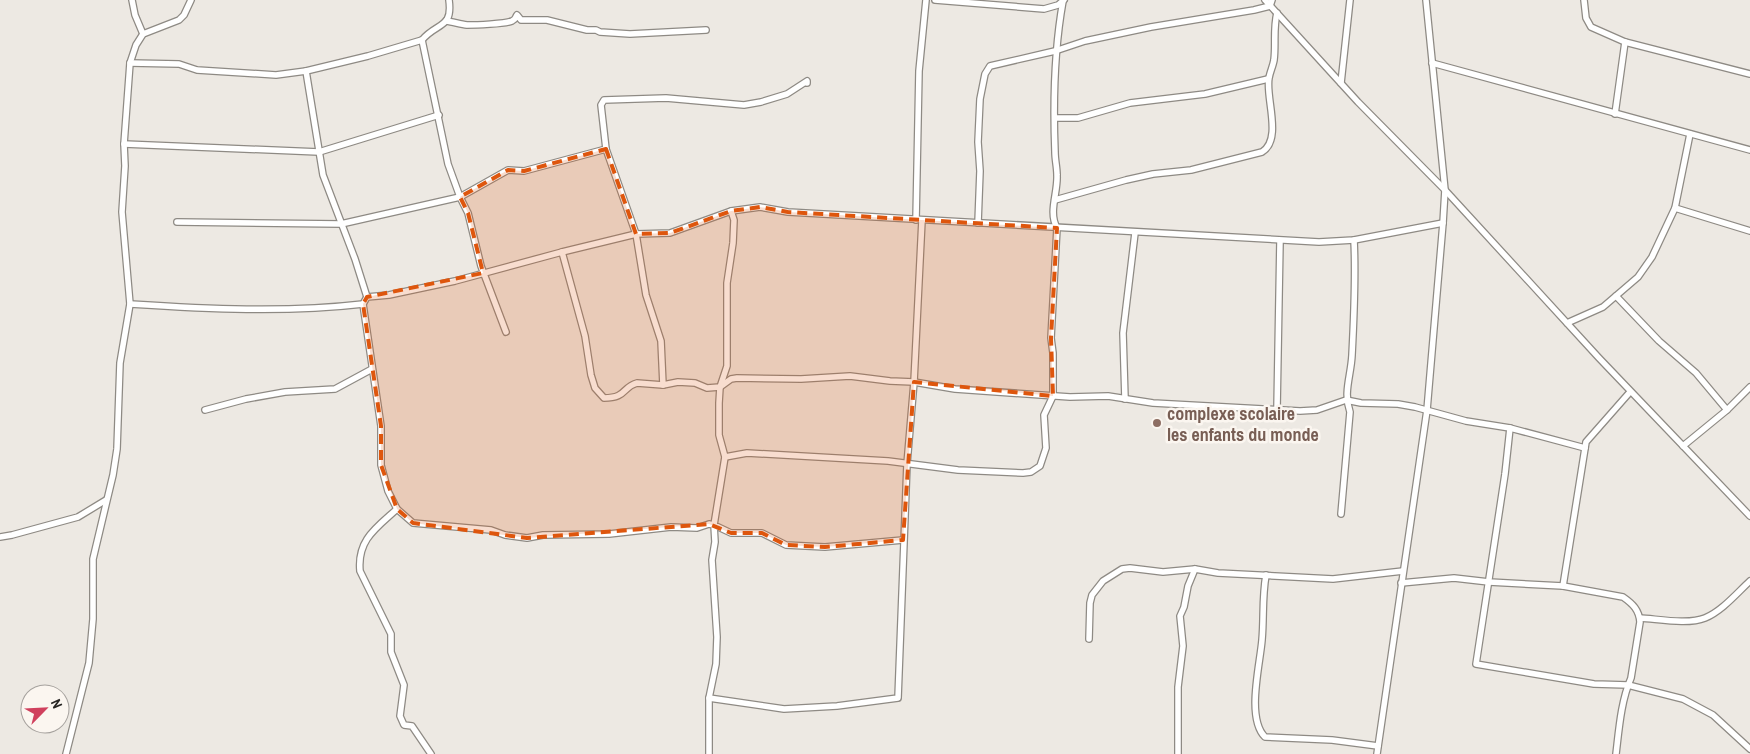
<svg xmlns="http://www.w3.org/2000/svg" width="1750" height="754" viewBox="0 0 1750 754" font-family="'Archivo Narrow',sans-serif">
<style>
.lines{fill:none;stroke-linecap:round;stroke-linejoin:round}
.street-casing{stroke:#8e8a84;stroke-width:8}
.street{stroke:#fff;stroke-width:5.5}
.marked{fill:#de560d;fill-opacity:0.2;stroke:#de560d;stroke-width:4;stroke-dasharray:10 6;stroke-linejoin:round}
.education-dot{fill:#8d6e63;stroke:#fbf6f0;stroke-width:2}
.labels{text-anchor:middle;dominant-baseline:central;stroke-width:5;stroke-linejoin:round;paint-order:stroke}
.education-label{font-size:18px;font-weight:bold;fill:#785e54;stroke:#fbf6f0;text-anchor:start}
</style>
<rect width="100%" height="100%" fill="#ede9e3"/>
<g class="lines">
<defs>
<g id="street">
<path d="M132,0L135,15L143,34"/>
<path d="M935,0L1044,9L1058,5L1064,0"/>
<path d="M1265,0L1358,102L1445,190L1599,358L1750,516"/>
<path d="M1584,0L1586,18L1591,27L1625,42L1750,74"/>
<path d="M446,21C453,22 460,24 467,25C475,25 505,24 512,21C516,19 515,18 517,15L521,20H547L587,30H596L600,32L630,34L706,30"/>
<path d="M422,40L448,164L460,197L508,170L524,171L606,149"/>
<path d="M130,63L179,64L197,70L276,75L306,71"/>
<path d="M1432,63L1750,150"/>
<path d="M1341,83L1350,0"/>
<path d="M1615,114L1625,42"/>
<path d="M1055,118H1078L1130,103L1205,94L1268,79"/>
<path d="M124,144L319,152L439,115"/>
<path d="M1055,200L1126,180L1153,174L1191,170L1262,152C1283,139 1265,97 1269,78C1270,72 1273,66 1274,60C1276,44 1273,29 1277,13"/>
<path d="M1675,208L1750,231"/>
<path d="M731,211L734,220L733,243L727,283V366L720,387L719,403V435L725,457L714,525L731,533H762L786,545L825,547L903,540"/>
<path d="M916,220L919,71L926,0"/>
<path d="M177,222L341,224L460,197L468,213L481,266L506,332"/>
<path d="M978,223L980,171L978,142L980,99L985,74L990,66L1055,51L1085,41L1151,27L1254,10L1270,6L1272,0"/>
<path d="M562,252L585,336L591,375L595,388L604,398C627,398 622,387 637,383L663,385L678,382L695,383L707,388L720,387L731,379L737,378L801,379L850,376L890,381L914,382L955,389L1070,397L1108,396L1153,403L1300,411L1317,410L1346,400L1361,403L1398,404L1415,407L1466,421L1510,428L1585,448"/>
<path d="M1616,296L1659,341L1696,373L1727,410"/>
<path d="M367,297L355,259L323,175L306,71L368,56L422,40C437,22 453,29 449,0"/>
<path d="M130,304C207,309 286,313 363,304L367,297L389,295L455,281L562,252L636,234L670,233L731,211L760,207L788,212L1319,242L1354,240L1443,223"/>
<path d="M363,304L381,426V465L388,491L397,509L413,523L491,530L505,535L527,538L543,535L609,534L671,527L697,528L709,524L714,525L715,542L712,560L717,637L716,664L709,698V754"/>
<path d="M1567,323L1603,307L1638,277L1652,257L1675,208L1690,134"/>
<path d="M663,385L661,341L646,295L636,234L606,149L601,105L604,100L666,98L744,105L761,102L787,94L807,81V83"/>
<path d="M1125,399L1123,333L1135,233"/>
<path d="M1277,409L1280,241"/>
<path d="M205,410L246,399L285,392L335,389L372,369"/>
<path d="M1510,428L1505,474L1476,664L1594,684L1628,685L1683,699L1713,715L1750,749"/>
<path d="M1683,446L1727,410L1750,387"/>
<path d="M725,457L747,453L888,461L958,470L1023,473L1031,472L1040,466L1046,448L1044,415L1053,396V353L1051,338L1057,228C1048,212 1058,193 1057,175C1057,167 1055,160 1055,152C1053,102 1054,51 1063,1"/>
<path d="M397,509C376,528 357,540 360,571L391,634V652L404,685L400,716L404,725L412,726L431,754"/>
<path d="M1341,514L1350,412C1343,392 1351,376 1352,355C1354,317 1356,278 1354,240"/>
<path d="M0,537L12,535L78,517L106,500"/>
<path d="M1266,575C1262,597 1264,618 1262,640C1260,665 1246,718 1265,737L1332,740L1378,746"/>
<path d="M1401,583L1454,578L1489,582L1563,586L1623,597C1633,604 1639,610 1640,622L1631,678C1621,701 1619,729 1616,754"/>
<path d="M1563,586L1586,442L1630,392"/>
<path d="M1640,618C1658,619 1688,625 1705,618C1722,611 1737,593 1750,581"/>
<path d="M1089,639L1090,603L1092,595L1103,581L1122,569L1130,568L1163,572L1195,569L1218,573L1333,579L1403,571"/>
<path d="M709,698L784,709L837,706L898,698L907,464L914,382L922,220"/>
<path d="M66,754L89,663L93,619V559L113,475L117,449L120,363L130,304L122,212L125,166L124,144L130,63L136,45L143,34L179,20L184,15L191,0"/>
<path d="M1178,754V687L1183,646L1180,616L1184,607L1188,586L1195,569"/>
<path d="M1377,754L1427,410L1443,223L1445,190L1426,0"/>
</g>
</defs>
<use href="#street" class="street-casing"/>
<use href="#street" class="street"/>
</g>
<path class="marked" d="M606,149L636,234L670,233L731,211L760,207L788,212L1057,228L1051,338L1053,396L914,382L903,540L825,547L786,545L762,533H731L709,524L527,538L413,523L397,509L381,465V426L363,304L367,297L483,273L468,213L460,197L508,170L524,171Z"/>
<circle class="education-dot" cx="1157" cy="423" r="5"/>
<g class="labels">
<g class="education-label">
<text x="1167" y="413">complexe scolaire<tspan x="1167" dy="21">les enfants du monde</tspan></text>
</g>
</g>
<g transform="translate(45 709) rotate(66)"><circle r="24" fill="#fbf6f0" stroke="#a6a29e"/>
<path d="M0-4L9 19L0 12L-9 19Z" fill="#d0405d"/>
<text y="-8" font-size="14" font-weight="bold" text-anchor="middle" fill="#262422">N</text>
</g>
</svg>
